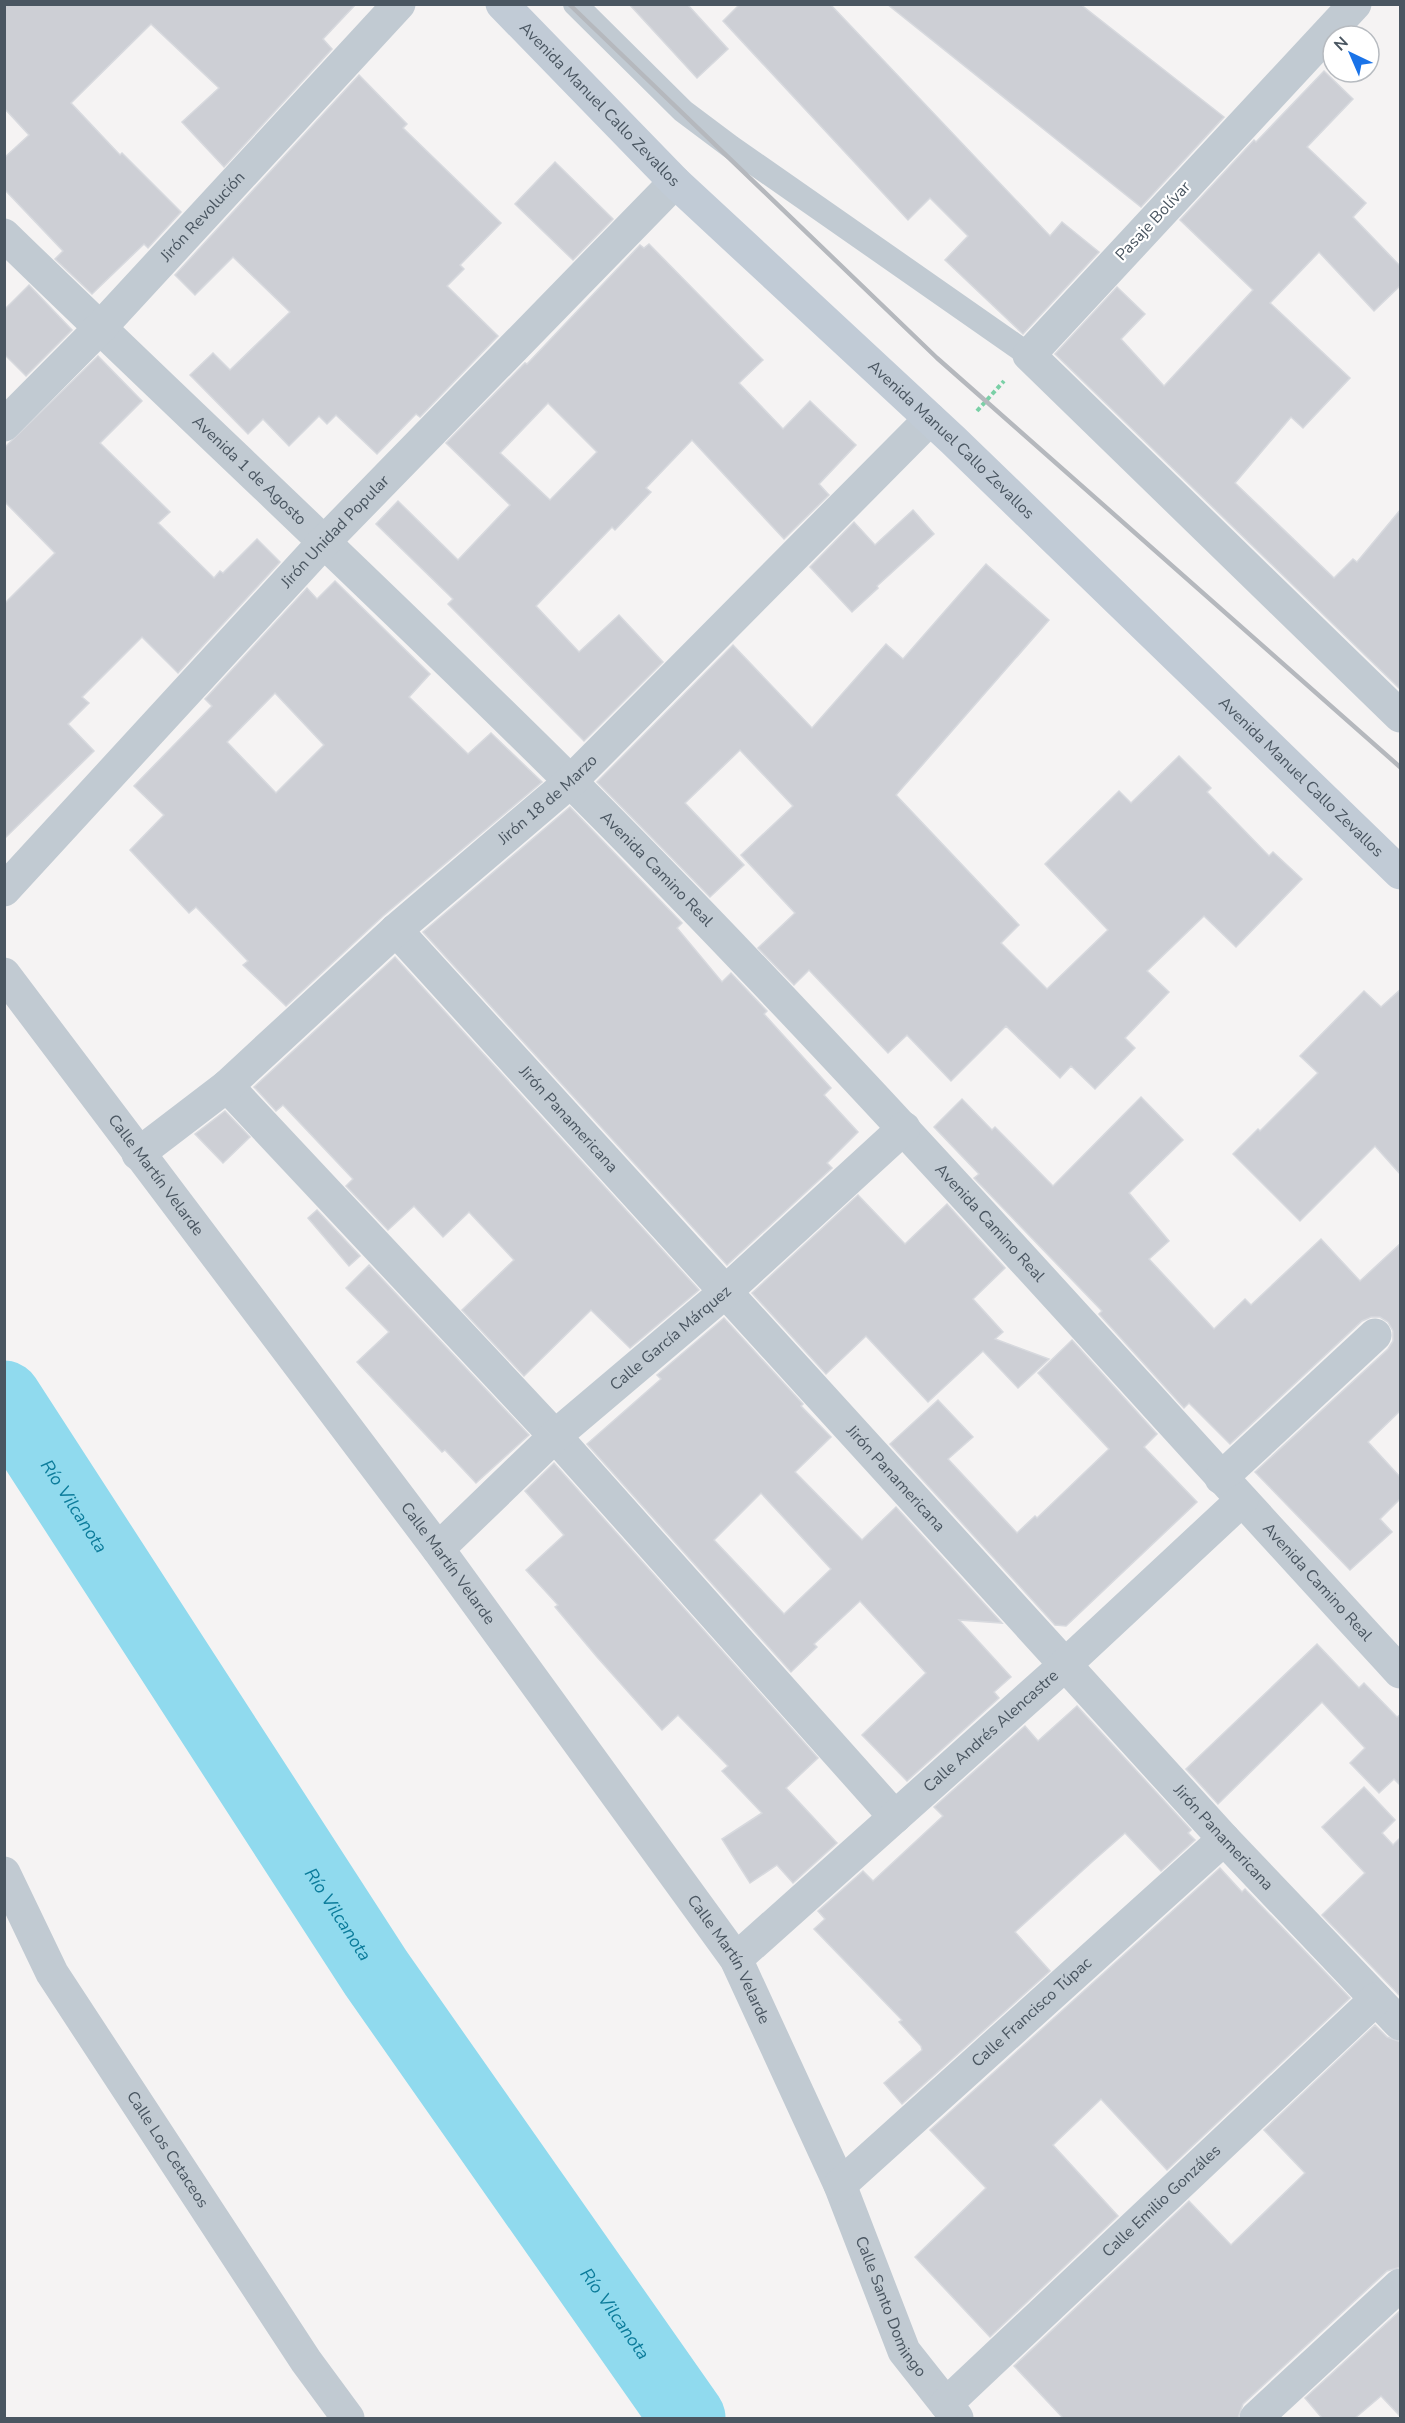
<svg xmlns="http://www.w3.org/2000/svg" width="1405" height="2423" viewBox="0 0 1405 2423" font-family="'Nunito Sans',sans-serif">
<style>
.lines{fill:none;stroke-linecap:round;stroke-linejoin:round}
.river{stroke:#90daee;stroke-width:75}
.building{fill:#cdcfd5;stroke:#d7d9de;stroke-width:1.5;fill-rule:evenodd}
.path{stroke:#7ad0a6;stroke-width:4;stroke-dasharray:4.5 3;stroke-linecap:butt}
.lane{stroke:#c1cad2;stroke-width:24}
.street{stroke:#c1cad2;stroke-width:33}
.secondary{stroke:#c1cbd6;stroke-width:33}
.rail{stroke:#b5b8bd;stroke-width:4.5}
.labels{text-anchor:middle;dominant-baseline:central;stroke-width:4.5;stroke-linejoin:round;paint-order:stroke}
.street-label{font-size:16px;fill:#4a5661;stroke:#fff}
.water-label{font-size:18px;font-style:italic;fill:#0c7c9b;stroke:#fff}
</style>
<rect width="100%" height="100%" fill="#f5f3f3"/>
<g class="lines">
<path class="river" id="s1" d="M4,1398L376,1973L688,2418"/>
</g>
<g class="building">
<path d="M4,4H356L323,39L332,49L224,167L182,122L219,88L151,24L71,103L120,155L122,153L181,212L148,248L144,244L92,294L55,259L63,251L4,189V158L29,135L4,108Z"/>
<path d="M629,4H687L728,49L697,78Z"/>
<path d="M740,4H830L1050,236L1062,222L1099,252L1023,334L945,260L968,236L930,198L908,220L723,21Z"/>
<path d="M887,4H1080L1224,117L1141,207Z"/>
<path d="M1324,71L1353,99L1307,147L1366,203L1353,217L1401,267V285L1374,311L1319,252L1270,303L1350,378L1303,428L1291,417L1235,483L1334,578L1353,559L1357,562L1401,509V690L1055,354L1117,287L1145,314L1121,339L1164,386L1253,290L1180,220L1254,140L1256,142Z"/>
<path d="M359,75L407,124L403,128L501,223L460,265L464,269L447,286L498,336L420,417L416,414L377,454L336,415L327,424L319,416L289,446L263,419L248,434L190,375L213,353L230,370L290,312L233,257L195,295L175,275Z"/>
<path d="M555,162L613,219L573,260L515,204Z"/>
<path d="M649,244L763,360L739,383L783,429L810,401L856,445L819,484L829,495L784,539L692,440L646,488L651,492L615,530L612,527L536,606L579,652L619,615L663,662L584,741L448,604L453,599L376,524L398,501L458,560L510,505L446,443L525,363L527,364L640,245L644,248ZM548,403L597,452L550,500L500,453Z"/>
<path d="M29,285L72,330L26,376L4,354V310Z"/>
<path d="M98,356L142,401L100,443L170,512L158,523L214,578L220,571L223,573L257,539L280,562L178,673L142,637L82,697L89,703L68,724L94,751L4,839V604L55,553L4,501V448Z"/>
<path d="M913,510L934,534L877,586L878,588L852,612L810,567L854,522L875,545Z"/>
<path d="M986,564L1049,620L896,795L1019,925L1001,943L1047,989L1108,930L1045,864L1119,791L1131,803L1179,756L1211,788L1207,792L1269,856L1273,852L1302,879L1236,947L1204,916L1147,971L1169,992L1125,1038L1135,1048L1095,1089L1071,1066L1060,1078L1006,1026L951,1081L907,1035L888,1053L809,970L794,985L758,948L795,913L741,855L793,806L740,750L685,803L744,865L710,897L597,782L733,645L812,728L886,644L903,659Z"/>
<path d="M335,581L430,674L409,697L468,754L491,733L542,782L383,916L286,1006L243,965L248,961L196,907L189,913L130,850L164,815L134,786L212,706L205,699L307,588L317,599ZM275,693L324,745L276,793L227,742Z"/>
<path d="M570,807L682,923L677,928L722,982L731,973L767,1011L764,1014L831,1088L824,1095L858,1132L827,1163L832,1168L727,1265L423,932Z"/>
<path d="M395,957L699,1290L630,1348L591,1310L524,1376L462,1310L514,1260L469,1212L443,1237L414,1206L388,1230L346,1186L353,1179L283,1105L276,1111L254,1087Z"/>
<path d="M1401,989V1175L1375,1146L1300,1221L1233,1154L1258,1129L1260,1131L1318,1073L1300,1056L1364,991L1381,1007Z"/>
<path d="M1141,1097L1183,1140L1129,1193L1169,1241L1149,1259L1214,1329L1245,1299L1251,1305L1321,1239L1360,1281L1401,1243V1410L1368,1442L1401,1478V1498L1380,1519L1392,1532L1350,1570L1255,1472L1388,1349L1393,1341V1331L1388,1322L1380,1317H1371L1362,1321L1230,1444L1189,1403L1184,1408L1099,1314L1102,1311L974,1178L979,1174L934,1127L962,1099L992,1130L995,1127L1053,1186Z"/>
<path d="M225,1111L250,1137L223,1163L195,1134Z"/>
<path d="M858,1195L905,1244L947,1204L1005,1268L973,1299L1003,1332L995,1339L1049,1359L1018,1388L983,1351L928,1402L866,1336L826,1374L752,1293Z"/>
<path d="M317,1210L360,1256L349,1266L308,1218Z"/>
<path d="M369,1265L529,1435L476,1483L445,1450L442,1452L357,1362L389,1332L346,1288Z"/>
<path d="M724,1318L803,1404L801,1406L831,1437L795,1472L862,1540L896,1507L1002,1623L959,1620L1011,1677L994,1692L999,1698L907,1781L862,1735L926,1673L860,1601L814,1644L817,1647L791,1672L587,1444L661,1379L657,1375ZM761,1493L831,1569L784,1614L714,1540Z"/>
<path d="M1072,1340L1157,1434L1144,1447L1197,1502L1066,1626L1055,1625L890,1444L938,1400L973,1437L948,1459L1017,1533L1035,1516L1037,1518L1109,1449L1038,1373Z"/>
<path d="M554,1463L818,1758L786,1788L837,1843L793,1883L777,1865L750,1883L722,1839L762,1813L722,1771L728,1766L678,1715L662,1730L597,1657L555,1607L558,1605L526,1570L564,1535L525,1491Z"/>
<path d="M1317,1644L1359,1688L1364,1683L1397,1717L1401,1714V1786L1394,1779L1379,1793L1350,1763L1365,1748L1322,1702L1218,1804L1186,1769Z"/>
<path d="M1077,1706L1191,1830L1188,1833L1195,1840L1161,1871L1125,1833L1092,1862L1015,1932L1050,1971L902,2104L884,2083L922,2050L921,2046L899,2022L902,2020L814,1929L825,1919L818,1911L863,1871L873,1881L943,1816L934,1807L1025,1726L1038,1741Z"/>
<path d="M1364,1787L1395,1820L1382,1833L1393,1845L1401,1837V1997L1322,1915L1365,1873L1322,1827Z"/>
<path d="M1220,1868L1242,1892L1245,1889L1350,1998L1167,2170L1101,2099L1053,2145L1118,2216L990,2337L915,2257L986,2188L930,2130Z"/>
<path d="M1375,2025L1387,2037L1401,2042V2267L1387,2271L1243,2404L1238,2418H1063L1014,2366L1189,2201L1231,2245L1305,2173L1264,2130Z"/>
<path d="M1401,2310V2417L1381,2396L1355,2418H1322L1305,2398Z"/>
</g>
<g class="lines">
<path class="path" d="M977,411L1004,381"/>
<path class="lane" d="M575,4L683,111L731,147L1029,355"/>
<g class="street">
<path d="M1355,4L1029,355L1400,716"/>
<path id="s2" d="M4,235C192,418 384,596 570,781C857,1068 1125,1374 1400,1672"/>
<path id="s3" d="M4,425L100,328L399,4"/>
<path id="s4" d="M4,890L323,543L675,182"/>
<path id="s5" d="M396,930L1224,1839L1400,2024"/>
<path id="s6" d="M4,974L438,1549L736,1959L840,2185L904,2351L957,2418"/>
<path d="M227,1086L555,1436L895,1817"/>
<path id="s7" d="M138,1154L227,1086L396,930L570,782L930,419"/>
<path d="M1221,1478L1375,1335"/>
<path id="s8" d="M438,1549L555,1436L724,1293L904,1128"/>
<path id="s9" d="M4,1873L52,1973L306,2361L348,2418"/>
<path id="s10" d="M736,1959L1066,1664L1242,1500"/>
<path id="s11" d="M840,2185L1224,1839"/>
<path id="s12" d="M946,2404L1376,1999"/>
<path d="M1256,2418L1400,2285"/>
</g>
<path class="secondary" id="s13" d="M502,4L675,182L953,440L1400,873"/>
<path class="rail" d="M569,4L937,358L1400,767"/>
</g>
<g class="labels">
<g class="street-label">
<text stroke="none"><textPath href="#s13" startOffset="140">Avenida Manuel Callo Zevallos</textPath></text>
<text stroke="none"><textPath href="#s3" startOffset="288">Jirón Revolución</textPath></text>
<text transform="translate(1153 221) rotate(-47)">Pasaje Bolívar</text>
<text stroke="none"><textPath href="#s13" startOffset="626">Avenida Manuel Callo Zevallos</textPath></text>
<text stroke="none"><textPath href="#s2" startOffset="340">Avenida 1 de Agosto</textPath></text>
<text stroke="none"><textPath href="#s4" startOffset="488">Jirón Unidad Popular</textPath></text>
<text stroke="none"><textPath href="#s13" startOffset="1112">Avenida Manuel Callo Zevallos</textPath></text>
<text stroke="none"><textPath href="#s7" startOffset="542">Jirón 18 de Marzo</textPath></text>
<text stroke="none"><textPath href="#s2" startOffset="910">Avenida Camino Real</textPath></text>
<text stroke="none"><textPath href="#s5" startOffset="256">Jirón Panamericana</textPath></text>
<text stroke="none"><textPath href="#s6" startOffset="252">Calle Martín Velarde</textPath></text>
<text stroke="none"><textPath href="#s2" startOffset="1396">Avenida Camino Real</textPath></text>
<text stroke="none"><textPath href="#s8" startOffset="314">Calle García Márquez</textPath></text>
<text stroke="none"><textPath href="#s5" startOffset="742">Jirón Panamericana</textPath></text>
<text stroke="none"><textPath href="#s6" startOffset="738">Calle Martín Velarde</textPath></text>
<text stroke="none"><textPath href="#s2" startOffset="1882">Avenida Camino Real</textPath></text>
<text stroke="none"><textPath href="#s10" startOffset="342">Calle Andrés Alencastre</textPath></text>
<text stroke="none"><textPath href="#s5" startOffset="1228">Jirón Panamericana</textPath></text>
<text stroke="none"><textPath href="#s6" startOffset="1224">Calle Martín Velarde</textPath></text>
<text stroke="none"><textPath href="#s11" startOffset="258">Calle Francisco Túpac</textPath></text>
<text stroke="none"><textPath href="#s9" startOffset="322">Calle Los Cetaceos</textPath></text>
<text stroke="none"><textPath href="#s12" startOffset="296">Calle Emilio Gonzáles</textPath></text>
<text stroke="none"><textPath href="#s6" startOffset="1608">Calle Santo Domingo</textPath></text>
</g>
<g class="water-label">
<text stroke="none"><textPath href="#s1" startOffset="129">Río Vilcanota</textPath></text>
<text stroke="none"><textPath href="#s1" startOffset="615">Río Vilcanota</textPath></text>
<text stroke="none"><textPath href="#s1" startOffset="1101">Río Vilcanota</textPath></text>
</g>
</g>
<rect width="1405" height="2423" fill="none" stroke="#4a5661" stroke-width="12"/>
<g transform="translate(1351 54) rotate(316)"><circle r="28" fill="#ffffff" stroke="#b7bbc0" stroke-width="1.5"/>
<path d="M0-4.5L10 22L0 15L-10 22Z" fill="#1a73e8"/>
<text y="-9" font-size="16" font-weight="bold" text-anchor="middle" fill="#4a5661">N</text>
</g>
</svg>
